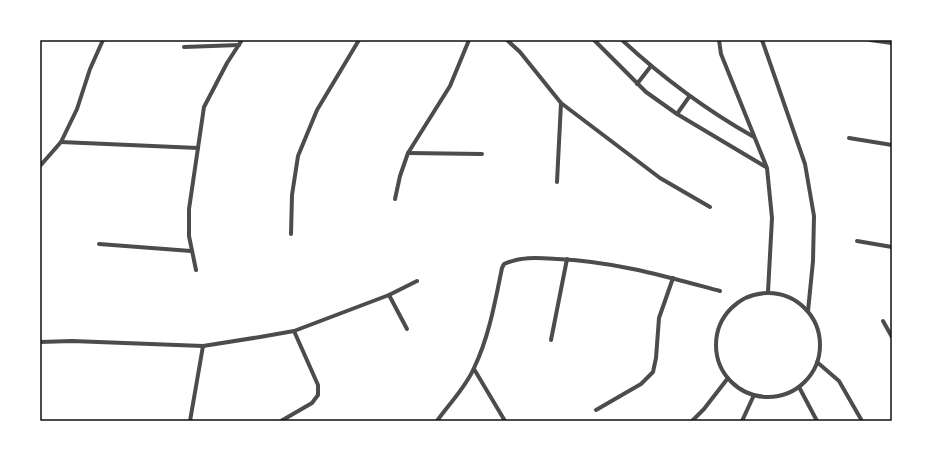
<svg xmlns="http://www.w3.org/2000/svg" width="932" height="461" viewBox="0 0 932 461" font-family="'Libre Baskerville',serif">
<style>
.lines{fill:none;stroke-linecap:round;stroke-linejoin:round}
.minor{stroke:#4c4c4c;stroke-width:4}
.neatline{fill:none;stroke:#111;stroke-width:1.5}
</style>
<rect width="100%" height="100%" fill="#fff"/>
<g class="lines">
<g class="minor">
<path d="M507,40L520,52L561,103L660,178L710,207"/>
<path d="M594,40L646,92L677,114L766,167"/>
<path d="M622,40C663,78 706,110 754,137"/>
<path d="M719,40L721,54L767,168L772,218L768,292"/>
<path d="M762,40L805,164L814,216L813,261L808,311"/>
<path d="M870,40L892,43"/>
<path d="M184,47L239,45"/>
<path d="M637,84L651,66"/>
<path d="M677,114L689,97"/>
<path d="M849,138L892,145"/>
<path d="M61,142L198,148"/>
<path d="M408,153L482,154"/>
<path d="M40,166L61,142L77,109L90,69L103,40"/>
<path d="M557,182L561,103"/>
<path d="M395,199L400,176L408,153L450,86L469,40"/>
<path d="M291,234L292,195L298,156L317,110L359,40"/>
<path d="M857,241L892,247"/>
<path d="M99,244L191,251"/>
<path d="M196,270L189,236V209L204,107L227,63L242,40"/>
<circle cx="768" cy="345" r="52"/>
<path d="M389,295L407,329"/>
<path d="M883,321L892,337"/>
<path d="M551,340L567,259"/>
<path d="M40,342L72,341L203,346L260,337L294,331L389,295L417,281"/>
<path d="M817,362L839,381L862,421"/>
<path d="M474,369L505,421"/>
<path d="M799,387L817,421"/>
<path d="M596,410L641,384L653,372L656,358L659,318L673,278"/>
<path d="M190,421L203,346"/>
<path d="M281,421L312,403L318,395V385L294,331"/>
<path d="M437,421C449,404 466,387 474,368C489,337 495,302 502,268L504,264C521,256 540,258 558,259C617,262 664,276 720,291"/>
<path d="M692,421L704,409L728,378"/>
<path d="M742,421L754,395"/>
</g>
</g>
<rect width="932" height="461" fill="none" stroke="#ffffff" stroke-width="82"/>
<rect x="41" y="41" width="850" height="379" class="neatline"/>
</svg>
